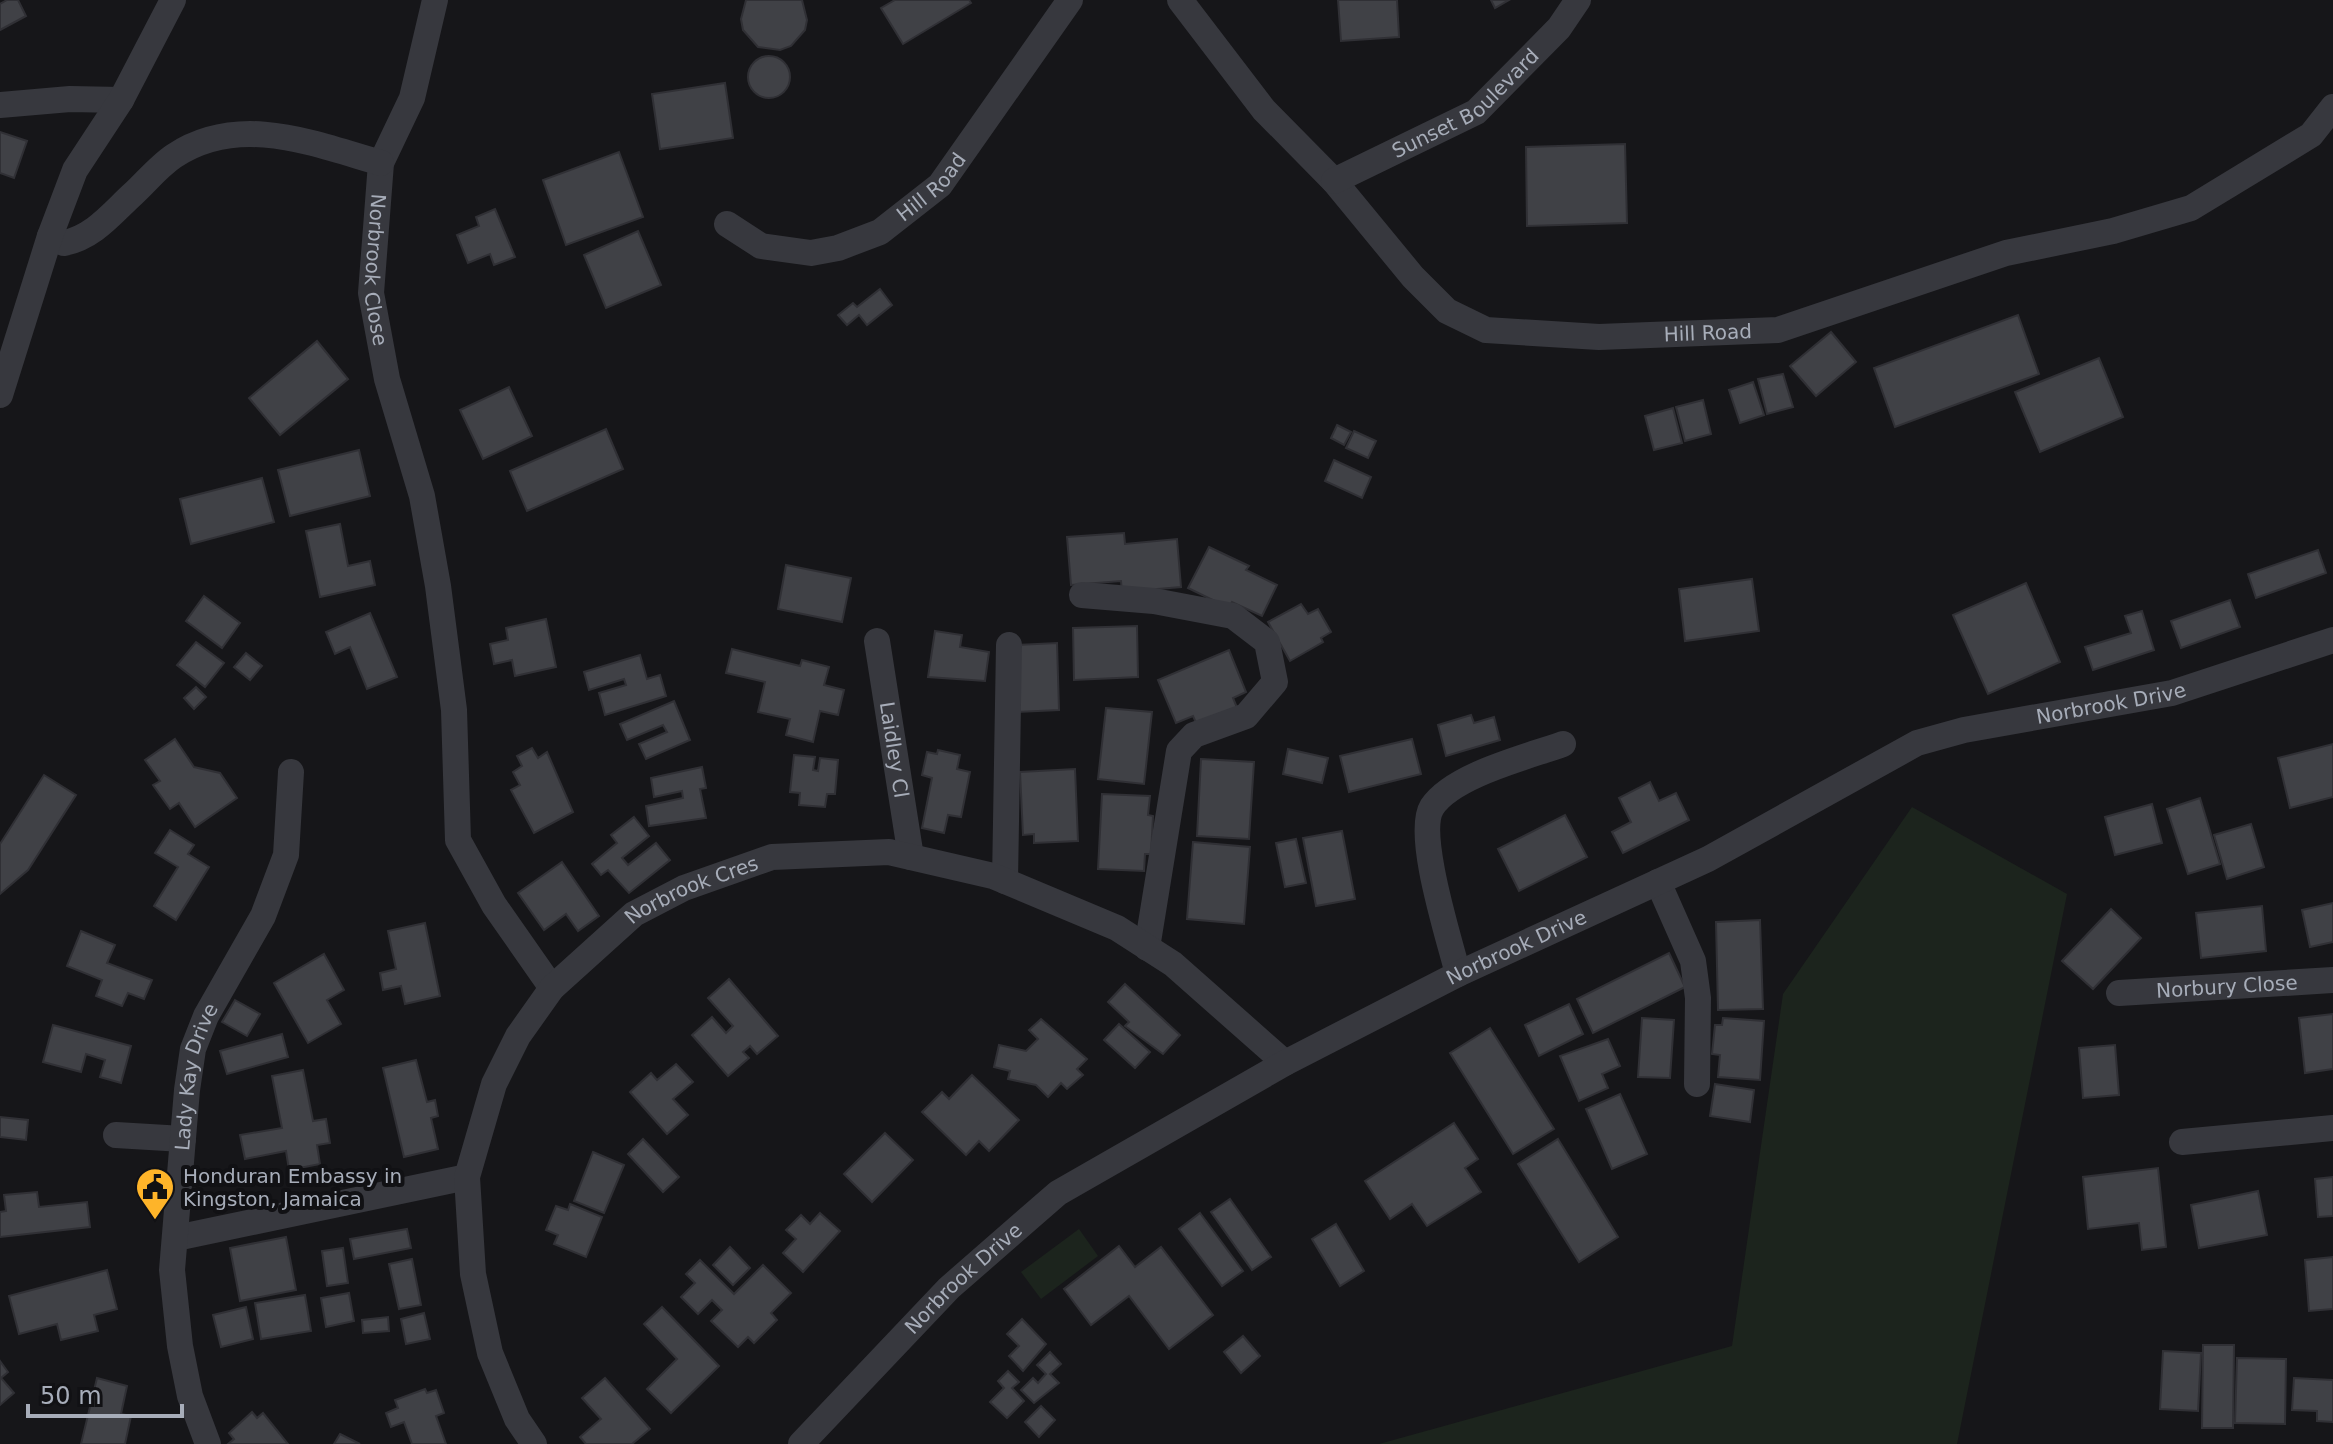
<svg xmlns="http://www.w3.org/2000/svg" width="2333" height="1444" viewBox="0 0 2333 1444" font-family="'DejaVu Sans',sans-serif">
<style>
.green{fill:#1c241d}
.building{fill:#404146;stroke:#303035;stroke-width:2}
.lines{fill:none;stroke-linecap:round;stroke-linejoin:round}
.minor{stroke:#37383e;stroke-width:26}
.labels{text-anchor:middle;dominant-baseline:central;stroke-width:8;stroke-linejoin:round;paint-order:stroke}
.street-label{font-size:20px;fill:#a7adb9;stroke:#111114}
.poi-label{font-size:20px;fill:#a7adb9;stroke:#111114;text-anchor:start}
</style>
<rect width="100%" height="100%" fill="#161619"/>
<g class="green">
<path d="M1912,807L2067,894L1957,1444H1379L1732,1346L1783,994Z"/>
<path d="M1079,1229L1098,1256L1041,1299L1021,1272Z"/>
</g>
<g class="building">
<path d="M7,0H18L26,16L0,30V4Z"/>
<path d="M746,0H802L807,20L805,30L791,46L780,50L758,47L743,30L741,19Z"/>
<path d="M895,0H969L971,3L903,44L881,8Z"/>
<path d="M1338,0H1397L1399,37L1341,41Z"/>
<path d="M1491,0H1509L1495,8Z"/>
<circle cx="769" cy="77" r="21"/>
<path d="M725,83L733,138L660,149L652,94Z"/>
<path d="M0,132L27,141L14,178L0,173Z"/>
<path d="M1625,144L1627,223L1527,226L1526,147Z"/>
<path d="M619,152L643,217L566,245L543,180Z"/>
<path d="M495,209L515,257L494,265L490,254L468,263L457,235L479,226L476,217Z"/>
<path d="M638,231L661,285L606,308L584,255Z"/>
<path d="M880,289L892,305L867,325L859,315L847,325L838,315L853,303L857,307Z"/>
<path d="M2018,315L2039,374L1895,427L1874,368Z"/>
<path d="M1831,332L1856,362L1816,396L1790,366Z"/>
<path d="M317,341L348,379L280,435L249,398Z"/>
<path d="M2099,358L2123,417L2040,452L2015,392Z"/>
<path d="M1783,374L1793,407L1767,414L1758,379Z"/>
<path d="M1753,382L1764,415L1740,423L1729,390Z"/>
<path d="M509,387L532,436L483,459L460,410Z"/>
<path d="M1703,400L1711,434L1685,441L1676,407Z"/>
<path d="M1673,408L1682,443L1654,450L1645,416Z"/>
<path d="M1337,425L1351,432L1344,445L1331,438Z"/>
<path d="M606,429L623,469L527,511L510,471Z"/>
<path d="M1354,431L1376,441L1368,458L1346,448Z"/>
<path d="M359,450L370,496L290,516L278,470Z"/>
<path d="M1334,460L1371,477L1362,498L1325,481Z"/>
<path d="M262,478L274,522L191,544L180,499Z"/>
<path d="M340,524L348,566L370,561L375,585L320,597L306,531Z"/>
<path d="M1124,533L1125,544L1177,539L1181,587L1122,592L1121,581L1071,585L1067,537Z"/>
<path d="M1209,547L1249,566L1246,570L1277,585L1262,616L1232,602L1229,608L1188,588Z"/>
<path d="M2318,550L2326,573L2256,598L2248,574Z"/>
<path d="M786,565L851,578L842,622L778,609Z"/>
<path d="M1752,579L1759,631L1685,641L1679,589Z"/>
<path d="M2026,583L2060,662L1988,694L1953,615Z"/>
<path d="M204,596L240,623L222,648L186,621Z"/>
<path d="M2230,600L2240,627L2181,648L2171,621Z"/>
<path d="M1301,604L1308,614L1318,609L1331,632L1321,638L1323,642L1290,661L1268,622Z"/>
<path d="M2142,611L2154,650L2093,670L2085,647L2131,633L2125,616Z"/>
<path d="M370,613L397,677L367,689L350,647L335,654L326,632Z"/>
<path d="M546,619L556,667L515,676L512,660L494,664L490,644L508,640L506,628Z"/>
<path d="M1137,626L1138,677L1074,680L1073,628Z"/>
<path d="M935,631L962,635L960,647L989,652L985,681L928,677Z"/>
<path d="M196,642L224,663L205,687L177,665Z"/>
<path d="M1057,643L1059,710L1017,712L1016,645Z"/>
<path d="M732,649L800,666L802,660L829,667L824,685L844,690L838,715L820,711L813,742L786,735L790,719L758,712L765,682L726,673Z"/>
<path d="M1229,650L1246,692L1233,698L1238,710L1198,727L1193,716L1176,723L1158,680Z"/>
<path d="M246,653L262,666L250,680L234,667Z"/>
<path d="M640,655L647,679L660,675L666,696L605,715L599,693L626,685L624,679L589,690L584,672Z"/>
<path d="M196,687L206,697L194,709L184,698Z"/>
<path d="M674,701L690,740L646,759L639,744L667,732L663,725L627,740L620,724Z"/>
<path d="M1106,708L1152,712L1144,784L1098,779Z"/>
<path d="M1471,715L1474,723L1494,717L1500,740L1446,756L1438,725Z"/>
<path d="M175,739L194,767L220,773L237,798L195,827L179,803L170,809L153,785L160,781L145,760Z"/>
<path d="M1412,739L1421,774L1349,792L1340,756Z"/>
<path d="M2333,744V797L2290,808L2278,758Z"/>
<path d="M532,748L538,758L547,752L573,812L534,833L511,790L520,785L513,772L522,766L517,756Z"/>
<path d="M1288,749L1328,758L1322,783L1283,774Z"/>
<path d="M938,750L960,755L957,769L970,772L961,817L948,815L944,833L922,828L932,778L922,775L927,752L937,754Z"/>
<path d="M794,755L815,757L813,770L818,771L820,758L838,760L835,794H827L825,807L799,805L800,793L790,792Z"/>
<path d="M1201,759L1254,762L1249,839L1197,836Z"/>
<path d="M702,767L706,788L700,789L706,818L649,826L646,806L683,798L682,791L654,797L651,778Z"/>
<path d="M1075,769L1078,841L1034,843V834L1023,835L1020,772Z"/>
<path d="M44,775L76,795L28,870L0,894V844Z"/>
<path d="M1650,782L1659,801L1676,793L1689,820L1623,853L1612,832L1631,822L1619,798Z"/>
<path d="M1102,794L1150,796L1148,815L1153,816L1151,854H1145L1144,871L1098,869Z"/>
<path d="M2200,798L2220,864L2188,874L2167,809Z"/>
<path d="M2152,804L2162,843L2115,855L2105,817Z"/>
<path d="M1565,815L1587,857L1519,891L1498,849Z"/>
<path d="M634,817L649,836L622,858L628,865L656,843L670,860L629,893L608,870L601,875L592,864L617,843L611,835Z"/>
<path d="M2251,824L2264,867L2227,879L2214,835Z"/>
<path d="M170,830L194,845L188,854L209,867L176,920L154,906L178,867L155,853Z"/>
<path d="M1342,831L1355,899L1316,906L1303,838Z"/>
<path d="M1296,839L1306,883L1285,887L1276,843Z"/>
<path d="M1193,842L1250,847L1244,924L1187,919Z"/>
<path d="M562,862L599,916L578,931L566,914L544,930L518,893Z"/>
<path d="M2333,903V942L2310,947L2302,910Z"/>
<path d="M2262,906L2266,951L2201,958L2196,913Z"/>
<path d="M2111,909L2141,938L2093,989L2062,961Z"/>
<path d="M1760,920L1763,1009L1718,1010L1716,922Z"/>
<path d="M425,923L440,996L405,1004L401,986L383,990L380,973L396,969L388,931Z"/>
<path d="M81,931L115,945L107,963L152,980L144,999L128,993L122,1006L96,996L102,980L67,966Z"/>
<path d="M1669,953L1685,987L1593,1033L1577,999Z"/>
<path d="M324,954L344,990L327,1000L341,1024L308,1043L274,983Z"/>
<path d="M729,979L778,1036L757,1054L750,1046L743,1052L749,1058L728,1076L692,1035L712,1017L726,1033L733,1026L708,998Z"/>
<path d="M1125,984L1180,1035L1163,1054L1125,1026L1129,1022L1108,1002Z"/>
<path d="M235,1000L260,1014L247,1036L222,1022Z"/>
<path d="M1569,1004L1583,1034L1539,1056L1525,1025Z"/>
<path d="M2333,1014V1069L2305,1073L2299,1018Z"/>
<path d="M1642,1018L1674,1020L1670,1078L1638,1077Z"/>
<path d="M1723,1018L1764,1021L1760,1080L1718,1077L1720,1055L1712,1054L1715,1025H1722Z"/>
<path d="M1041,1019L1087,1059L1077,1069L1083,1075L1067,1089L1061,1083L1048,1097L1036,1085L1008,1079L1010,1071L994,1067L999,1045L1026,1051L1038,1039L1029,1030Z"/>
<path d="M1119,1024L1150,1052L1135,1068L1104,1040Z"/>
<path d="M53,1025L131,1046L121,1083L100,1077L105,1060L86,1054L81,1072L43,1062Z"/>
<path d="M1490,1028L1554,1129L1513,1154L1450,1053Z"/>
<path d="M282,1034L288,1057L227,1074L220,1051Z"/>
<path d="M1608,1039L1620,1066L1602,1074L1608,1088L1579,1101L1560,1056Z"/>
<path d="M2115,1045L2119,1095L2083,1098L2079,1048Z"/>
<path d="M416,1060L427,1102L435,1100L438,1116L431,1118L438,1149L404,1157L383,1068Z"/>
<path d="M676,1064L693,1082L673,1099L688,1115L667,1134L630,1092L651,1073L657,1080Z"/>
<path d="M303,1070L313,1121L326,1119L330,1143L317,1145L320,1164L289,1170L286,1151L245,1159L240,1135L282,1128L272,1076Z"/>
<path d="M972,1075L1019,1120L989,1151L979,1141L966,1155L922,1112L942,1092L949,1099Z"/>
<path d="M1715,1084L1754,1090L1750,1122L1710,1116Z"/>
<path d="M1620,1094L1647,1154L1612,1169L1586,1109Z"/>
<path d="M0,1117L28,1120L26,1140L0,1137Z"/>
<path d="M1454,1123L1478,1159L1465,1168L1481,1192L1427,1226L1412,1204L1390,1219L1365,1181Z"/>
<path d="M885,1133L913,1160L872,1202L844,1174Z"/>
<path d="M643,1139L679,1177L663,1192L628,1154Z"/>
<path d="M1558,1139L1618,1237L1579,1262L1518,1164Z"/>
<path d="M593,1152L624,1165L604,1213L574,1201Z"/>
<path d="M2158,1168L2166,1247L2142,1250L2139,1223L2088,1229L2083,1177Z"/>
<path d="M2333,1177V1216L2318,1217L2315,1179Z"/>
<path d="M2258,1191L2267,1235L2199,1248L2191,1205Z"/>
<path d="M37,1192L39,1207L87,1202L90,1227L0,1237V1212L6,1211L4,1195Z"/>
<path d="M1230,1199L1271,1257L1252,1270L1211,1212Z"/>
<path d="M570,1204L602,1217L586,1257L554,1244L558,1235L546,1230L556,1206L568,1210Z"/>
<path d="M820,1213L840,1231L803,1272L783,1253L796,1239L786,1230L801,1215L810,1224Z"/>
<path d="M1200,1213L1243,1271L1222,1286L1179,1229Z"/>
<path d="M1336,1224L1364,1271L1340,1286L1312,1239Z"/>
<path d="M407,1229L411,1248L354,1259L350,1239Z"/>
<path d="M286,1237L296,1290L240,1301L230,1248Z"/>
<path d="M1119,1246L1135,1267L1161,1247L1213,1315L1169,1349L1129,1296L1091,1325L1064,1289Z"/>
<path d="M730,1247L750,1268L733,1285L713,1265Z"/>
<path d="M343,1248L348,1283L327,1286L322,1251Z"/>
<path d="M2333,1257V1309L2309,1311L2305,1260Z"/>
<path d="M412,1259L421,1305L399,1309L389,1264Z"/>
<path d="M700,1260L734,1294L763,1265L791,1293L771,1313L777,1320L754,1343L748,1337L738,1347L711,1321L722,1310L712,1300L698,1314L681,1297L695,1283L686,1274Z"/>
<path d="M107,1270L117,1309L94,1315L98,1331L61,1340L57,1324L19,1334L9,1296Z"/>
<path d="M349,1293L354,1321L326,1327L321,1298Z"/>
<path d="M305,1295L311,1331L261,1339L255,1303Z"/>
<path d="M246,1307L253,1339L221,1347L213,1315Z"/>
<path d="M662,1307L719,1366L671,1413L647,1389L677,1359L644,1324Z"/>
<path d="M424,1313L430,1339L406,1344L401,1319Z"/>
<path d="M388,1317L389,1331L363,1333L362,1320Z"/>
<path d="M1022,1319L1046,1344L1023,1371L1009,1356L1019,1346L1007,1334Z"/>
<path d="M1243,1336L1260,1356L1241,1373L1224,1352Z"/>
<path d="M2203,1345H2234L2233,1428H2202Z"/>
<path d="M2163,1351L2201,1353L2198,1411L2160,1409Z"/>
<path d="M1050,1352L1061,1364L1050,1374L1059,1383L1034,1403L1021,1390L1033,1378L1038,1383L1046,1374L1037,1365Z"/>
<path d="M2237,1358L2286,1359L2285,1424L2235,1423Z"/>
<path d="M0,1361L8,1372L1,1378L14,1393L0,1405Z"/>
<path d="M1008,1371L1019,1382L1012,1388L1024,1401L1007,1418L990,1402L1004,1388L998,1381Z"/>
<path d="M97,1378L127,1386L121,1414L131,1416L125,1444H81Z"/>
<path d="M605,1378L650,1429L632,1444H586L580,1437L601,1419L582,1398Z"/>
<path d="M2294,1378L2333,1380V1422L2317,1421V1411L2292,1410Z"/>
<path d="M425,1389L427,1393L436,1390L444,1413L436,1416L446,1444H412L404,1422L391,1427L386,1413L398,1408L395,1400Z"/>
<path d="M1041,1406L1055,1420L1039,1437L1025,1422Z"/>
<path d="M252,1412L257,1418L263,1413L288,1444H228L234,1439L229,1433Z"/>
<path d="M340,1434L360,1444H334Z"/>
</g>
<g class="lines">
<g class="minor">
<path id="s1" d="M435,0L412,98L381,163L371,293L387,379L422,496L438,586L454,710L458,840L494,905L552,988"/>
<path id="s2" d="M1180,0L1264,110L1334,181L1413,277L1447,311L1486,330L1599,337L1778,330L2006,253L2113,231L2191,208L2311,135L2333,107"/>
<path d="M0,105L70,99L121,100"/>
<path id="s3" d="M1334,181L1476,112L1559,28L1578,0"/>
<path id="s4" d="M727,224L761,246L811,253L838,248L880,232L940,185L1070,0"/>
<path d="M50,236L64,243C94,237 112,213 133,194C146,182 159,166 174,156C239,113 312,143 381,163"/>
<path d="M0,395L50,236L75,170L121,100L173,0"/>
<path d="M1082,595L1154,601L1233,616L1267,642L1275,682L1246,716L1194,735L1179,751L1147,948"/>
<path id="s5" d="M877,641L911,857"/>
<path d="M1005,881L1009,645"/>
<path d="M1658,882L1693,961L1698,998L1697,1084"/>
<path d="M1458,974C1450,941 1415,834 1432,807C1453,775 1527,757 1563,744"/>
<path id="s6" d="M2119,993L2333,980"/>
<path d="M116,1135L183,1139"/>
<path d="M2182,1142L2333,1128"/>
<path d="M176,1238L467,1177"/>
<path id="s7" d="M208,1444L190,1396L180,1346L172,1270L187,1090L193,1049L206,1016L263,916L286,855L291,772"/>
<path id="s8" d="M534,1444L517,1419L490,1353L473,1274L467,1177L494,1084L518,1036L552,988L634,914L684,888L772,857L889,852L993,876L1117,928L1173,964L1285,1063"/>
<path id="s9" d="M801,1444L949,1288L1058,1193L1285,1063L1458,974L1708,859L1917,743L1964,730L2172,693L2333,640"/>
</g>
</g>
<defs>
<symbol id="civic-pin" viewBox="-11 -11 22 30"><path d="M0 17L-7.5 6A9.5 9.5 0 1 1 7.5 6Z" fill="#feb429" stroke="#111114"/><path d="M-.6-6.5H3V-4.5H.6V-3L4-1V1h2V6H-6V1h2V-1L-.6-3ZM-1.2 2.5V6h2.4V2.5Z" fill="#111"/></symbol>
</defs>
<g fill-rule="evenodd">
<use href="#civic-pin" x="133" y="1165" width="44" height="60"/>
</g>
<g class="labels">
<g class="street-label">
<text stroke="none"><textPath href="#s3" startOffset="154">Sunset Boulevard</textPath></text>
<text stroke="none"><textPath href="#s4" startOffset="232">Hill Road</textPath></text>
<text stroke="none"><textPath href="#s1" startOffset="280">Norbrook Close</textPath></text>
<text stroke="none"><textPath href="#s2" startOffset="676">Hill Road</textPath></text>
<text stroke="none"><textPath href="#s9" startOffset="1528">Norbrook Drive</textPath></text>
<text stroke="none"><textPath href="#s5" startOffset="110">Laidley Cl</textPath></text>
<text stroke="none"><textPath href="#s8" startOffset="662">Norbrook Cres</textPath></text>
<text stroke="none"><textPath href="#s9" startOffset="880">Norbrook Drive</textPath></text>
<text stroke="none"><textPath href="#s6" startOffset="108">Norbury Close</textPath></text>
<text stroke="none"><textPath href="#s7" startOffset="374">Lady Kay Drive</textPath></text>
<text stroke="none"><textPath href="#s9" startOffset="232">Norbrook Drive</textPath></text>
</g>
<g class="poi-label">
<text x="183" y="1176">Honduran Embassy in<tspan x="183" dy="23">Kingston, Jamaica</tspan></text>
</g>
</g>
<path d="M28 1404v12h154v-12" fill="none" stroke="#a7adb9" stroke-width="4"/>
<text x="40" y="1404" font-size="24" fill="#a7adb9" stroke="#111114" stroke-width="6" paint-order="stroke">50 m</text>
</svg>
